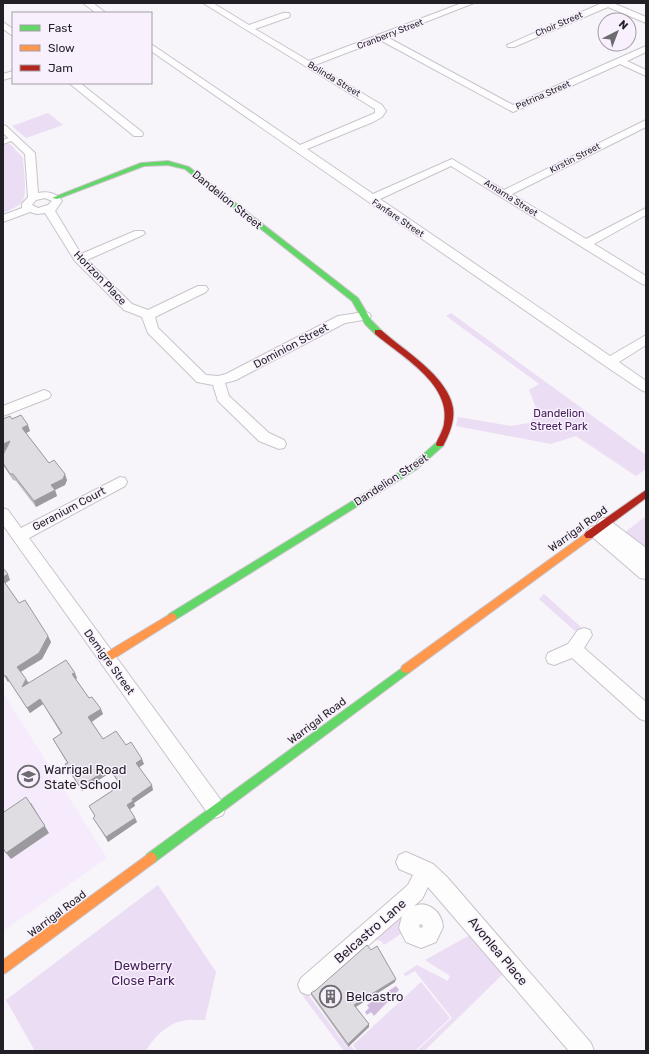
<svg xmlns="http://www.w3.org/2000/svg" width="649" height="1054" viewBox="0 0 649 1054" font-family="Rubik,sans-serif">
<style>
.built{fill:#f5ebfd}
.green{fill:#ebddf4}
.water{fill:#d0bbdf}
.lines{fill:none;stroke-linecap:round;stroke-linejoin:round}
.lane-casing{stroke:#c8c4ca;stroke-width:2}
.street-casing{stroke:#c8c4ca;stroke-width:2}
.fast-casing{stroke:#c8c4ca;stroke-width:2}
.slow-casing{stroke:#c8c4ca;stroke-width:2}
.jam-casing{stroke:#c8c4ca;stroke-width:2}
.lane{fill:#fefdfe;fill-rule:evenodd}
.street{fill:#fefdfe;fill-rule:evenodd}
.fast{fill:#63d668;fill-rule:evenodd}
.slow{fill:#ff974d;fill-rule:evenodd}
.jam{fill:#b3261e;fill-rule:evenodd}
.wall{fill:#c0bdc2}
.shaded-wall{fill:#9c9a9e}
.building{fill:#dfdce2;stroke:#9c9a9e}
.labels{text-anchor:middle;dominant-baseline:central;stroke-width:3;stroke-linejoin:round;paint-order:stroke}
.far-street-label{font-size:9px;fill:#231f26;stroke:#f8f1fd}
.street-label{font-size:11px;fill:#231f26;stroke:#f8f1fd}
.park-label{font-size:11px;fill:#46205b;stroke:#f8f1fd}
.near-poi-label{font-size:13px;fill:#231f26;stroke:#f8f1fd;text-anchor:start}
.near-street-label{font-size:13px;fill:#231f26;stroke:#f8f1fd}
.near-park-label{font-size:13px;fill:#46205b;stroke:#f8f1fd}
</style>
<rect width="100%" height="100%" fill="#f7f4fa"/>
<path class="built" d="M3,693L107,858L3,931Z"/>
<g class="green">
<path d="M48,113L63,125L26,138L12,126Z"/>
<path d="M3,142L10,144L23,158C23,168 28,194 22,202C18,207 9,210 3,213Z"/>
<path d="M451,313L646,455V469L636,476L576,436L551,444L456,426L458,417L511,426L529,423L538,413L529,390L539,384L446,316Z"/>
<path d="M646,516V551L624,533Z"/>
<path d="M544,594L582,628L576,632L539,599Z"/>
<path d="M158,885L216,972L205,1020C198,1020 189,1019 182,1021C167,1024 153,1038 146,1051H35L6,1000Z"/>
<path d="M410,902L408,929L384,945L381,941L376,940L367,945Z"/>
<path d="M470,935L503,974L424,1051H417L452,1018L415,971L406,976L403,974L417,965L448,981L450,976L425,960Z"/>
<path d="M421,982L450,1018L415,1051H357L353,1045Z"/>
<path d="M304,989L347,1047L350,1045L355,1051H344L300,992Z"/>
</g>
<path class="water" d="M396,986L399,990L374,1016L371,1012L367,1015L365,1012L369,1008L367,1005Z"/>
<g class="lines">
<defs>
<path id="lane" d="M15,136L18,138L17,139L3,144V140Z"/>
<g id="street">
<path d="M83,3H93L106,13H96Z"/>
<path d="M203,3H213L249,25L283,13H289L290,15L289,17L255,29L309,61L462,3H474L387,37L513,105L646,46V52L627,61L646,70V76L620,64L513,112L380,40L315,65L382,105L386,111L382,117L373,122L307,149L373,194L452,159L504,190L646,120V127L512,194L586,239L646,208V215L594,244L646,276V285L642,284L451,166L380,199L610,356L646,335V345L619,362L646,381V392L641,390L604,365L151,51V44L300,145L375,113V109Z"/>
<path d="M602,3H613L646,17V23L608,7L514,47H508L507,45Z"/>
<path d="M3,22L13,29V36L3,29Z"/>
<path d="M13,71V77L3,80V74Z"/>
<path d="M69,83H80L142,132L143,134L142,136H134Z"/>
<path d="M3,125L6,126L35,153L38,193C47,191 57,193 62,201L55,211L81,254L135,231H143L145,233L143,235L87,260L132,304L148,310L198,286H206L208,289L206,292L155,317L158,328L206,375L218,376L226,374L338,316L365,312L369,313L371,316L369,319L345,323L236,380L225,383L229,396L269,433L284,440L286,444L284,448L279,449L259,441L218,401L213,385L197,382L148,333L142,317L124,310L75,261L45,213L37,214L30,212L3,222V215L22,208V204L28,197L25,154L3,133ZM45,198L52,201L48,205L38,208L32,205L36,200Z"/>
<path d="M44,390L49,392L51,395L49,398L3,416V406Z"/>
<path d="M120,477L125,478L127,482L125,486L29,538L223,803L225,809L223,815L216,818L209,815L3,525V508L8,510L21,528Z"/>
<path d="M604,518L609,520L646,548V563H644L646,564V579L640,578L590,535L587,531L590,527L598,526L597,524L599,520Z"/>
<path d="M584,628L590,630L592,635L584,648L646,702V721L640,719L572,658L554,665L548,663L546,658L548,653L568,644L578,630Z"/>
<path d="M406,852L433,864L447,877L591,1043L594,1051H569L428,887L422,899L414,906C428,900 442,912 443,927L436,942L421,948L406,942L399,928L402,916L315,992L308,995L301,992L298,985L301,978L408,885L413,875L399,869L396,862L399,855ZM422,924L423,927L420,928L419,925Z"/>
</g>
<g id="fast">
<path d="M168,161L189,167L358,298L371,320L381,330V334H375L365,324L352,301L185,169L168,165L144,166L57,199L52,198L141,163Z"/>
<path d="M440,441L444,444L443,446L417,469L175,620L172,621L169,620L167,617L169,614L411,465L437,442Z"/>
<path d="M406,665L410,666L411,669L410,672L155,862L151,864L147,862L145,858L147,854Z"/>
</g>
<g id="slow">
<path d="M589,531L592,532L594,535L592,538L410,672L406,673L402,672L401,669L402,666Z"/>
<path d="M172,613L175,614L177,617L175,620L110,661L106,662L102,661L101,658L102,655Z"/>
<path d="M151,852L155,854L157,858L155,862L7,972L3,974V960Z"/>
</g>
<g id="jam">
<path d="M375,330H381C403,350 448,376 453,408C455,421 449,435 443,446H437L436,444C438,438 443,431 444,424C452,384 401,356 375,334Z"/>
<path d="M646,490V498L592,538H586L584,535L586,532Z"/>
</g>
</defs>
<use href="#lane" class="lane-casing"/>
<use href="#street" class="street-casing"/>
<use href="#fast" class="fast-casing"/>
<use href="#slow" class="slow-casing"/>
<use href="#jam" class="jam-casing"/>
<use href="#lane" class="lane"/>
<use href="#street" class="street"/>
<use href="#fast" class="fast"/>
<use href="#slow" class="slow"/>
<use href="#jam" class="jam"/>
</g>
<g class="wall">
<path d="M3,419L30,431L26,433L49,463L67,480L65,485L55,490L57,496L36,507L16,481L13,480L3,465V455L6,450L3,451Z"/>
<path d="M3,568L10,580L5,583L19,603L48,636L51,642L42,659L21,672L29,683L77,678L76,679L89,698L103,714L92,722L103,739L126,745L144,764L139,767L153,790L134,803L135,806L129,809L135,818L137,822L108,842L96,822L93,818L95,816L89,806L120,785L111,772L82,791L68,769L65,764L67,763L53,739L61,734L43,704L30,713L9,681L8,682L3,674Z"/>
<path d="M395,982L356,1007L369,1024V1027L348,1047L311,995V993Z"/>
</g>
<g class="shaded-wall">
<path d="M28,425L30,431L24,434L22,428Z"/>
<path d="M10,441L13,447L3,451V444Z"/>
<path d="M65,474L67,480L65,485L55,490L57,496L36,507L34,501L51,485Z"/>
<path d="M8,574L10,580L4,584L3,581V577Z"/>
<path d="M48,636L51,642L42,659L20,672L17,667Z"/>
<path d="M75,673L77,678L75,680L72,674Z"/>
<path d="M5,676H6L9,681L8,682Z"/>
<path d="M26,679L29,684L22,687Z"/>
<path d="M40,699L43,704L30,713L27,708Z"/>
<path d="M101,709L103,714L91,722L88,717Z"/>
<path d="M142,759L144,764L138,768L136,763Z"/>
<path d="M109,768L111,772L82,791L80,787Z"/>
<path d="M152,785L153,790L134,803L135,806L129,810L127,805L132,799Z"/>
<path d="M31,803L49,833L11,859L6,853Z"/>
<path d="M135,818L137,822L108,842L106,837Z"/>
<path d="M396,979L395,982L354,1008V1005Z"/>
<path d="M369,1024V1027L348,1047V1044Z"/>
</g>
<g class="building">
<path d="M21,415L28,425L22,428L49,463L54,460L65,474L63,479L51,485L55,490L34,501L13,474H10L3,463V455L10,441L3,444V419L10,416L12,419Z"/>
<path d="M3,568L8,574L3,577Z"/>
<path d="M3,580L19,603L25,600L48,636L39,653L17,667L26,679L22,687L66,660L75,673L72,674L89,698L92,697L101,709L88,717L103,739L116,731L126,745L131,742L142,759L136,763L152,785L132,799L133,801L127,805L135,818L106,837L93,818L95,816L89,806L121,785L109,768L80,787L65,764L68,763L53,739L62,733L40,699L27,708L6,676H5L3,674Z"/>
<path d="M26,797L45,826L6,853L3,848V810L4,812Z"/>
<path d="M367,945L371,950L377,946L396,979L354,1005L369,1024L348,1044L311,993L316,990Z"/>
</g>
<defs>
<symbol id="school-ring" viewBox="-11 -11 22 22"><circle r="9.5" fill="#f8f1fd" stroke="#6d6a70" stroke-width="1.5"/><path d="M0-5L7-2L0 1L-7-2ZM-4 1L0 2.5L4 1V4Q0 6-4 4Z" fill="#6d6a70"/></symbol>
<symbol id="building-ring" viewBox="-11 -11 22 22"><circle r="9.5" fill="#f8f1fd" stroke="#6d6a70" stroke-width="1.5"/><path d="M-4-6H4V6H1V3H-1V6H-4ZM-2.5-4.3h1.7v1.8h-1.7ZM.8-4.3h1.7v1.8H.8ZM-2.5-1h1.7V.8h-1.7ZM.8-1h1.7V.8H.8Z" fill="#6d6a70"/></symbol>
</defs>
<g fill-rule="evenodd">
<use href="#school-ring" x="16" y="764" width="25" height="25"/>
<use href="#building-ring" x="318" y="984" width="25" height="25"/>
</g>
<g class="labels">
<g class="far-street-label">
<text transform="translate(559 24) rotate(-23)">Choir Street</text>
<text transform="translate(390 34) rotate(-21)">Cranberry Street</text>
<text transform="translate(334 79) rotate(31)">Bolinda Street</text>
<text transform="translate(543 95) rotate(-24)">Petrina Street</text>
<text transform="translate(575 158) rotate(-27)">Kirstin Street</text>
<text transform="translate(511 198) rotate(32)">Amarna Street</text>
<text transform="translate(398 218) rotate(34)">Fanfare Street</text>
</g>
<g class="street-label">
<text transform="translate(227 200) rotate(39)">Dandelion Street</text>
<text transform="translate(100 278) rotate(46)">Horizon Place</text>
<text transform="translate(291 346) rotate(-28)">Dominion Street</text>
<text transform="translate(391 480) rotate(-33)">Dandelion Street</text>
<text transform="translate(69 509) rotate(-28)">Geranium Court</text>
<text transform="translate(578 529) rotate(-36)">Warrigal Road</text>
<text transform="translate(109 662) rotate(54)">Demigre Street</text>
<text transform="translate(317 721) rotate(-37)">Warrigal Road</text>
<text transform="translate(57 914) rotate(-37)">Warrigal Road</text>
</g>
<g class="park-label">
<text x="559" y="413">Dandelion<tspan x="559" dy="13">Street Park</tspan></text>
</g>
<g class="near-poi-label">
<text x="44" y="769">Warrigal Road<tspan x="44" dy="15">State School</tspan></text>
<text x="346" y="996">Belcastro</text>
</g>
<g class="near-street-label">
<text transform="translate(370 931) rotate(-41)">Belcastro Lane</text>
<text transform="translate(498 951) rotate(50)">Avonlea Place</text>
</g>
<g class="near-park-label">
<text x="143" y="965">Dewberry<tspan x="143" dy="15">Close Park</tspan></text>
</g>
</g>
<rect width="649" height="1054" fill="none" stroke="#231f26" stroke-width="8"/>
<rect x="12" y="12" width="140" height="72" fill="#f8f1fd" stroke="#a39da7"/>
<rect x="20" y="25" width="20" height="6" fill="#63d668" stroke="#a39da7"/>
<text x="48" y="32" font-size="12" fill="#231f26">Fast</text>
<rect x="20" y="45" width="20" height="6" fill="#ff974d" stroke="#a39da7"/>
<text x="48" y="52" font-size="12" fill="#231f26">Slow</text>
<rect x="20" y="65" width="20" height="6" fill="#b3261e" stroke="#a39da7"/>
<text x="48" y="72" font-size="12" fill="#231f26">Jam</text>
<g transform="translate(617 32) rotate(42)"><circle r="19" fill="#f8f1fd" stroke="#a39da7"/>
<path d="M0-3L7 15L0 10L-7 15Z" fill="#6d6a70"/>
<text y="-6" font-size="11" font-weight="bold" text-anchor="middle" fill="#231f26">N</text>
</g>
</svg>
